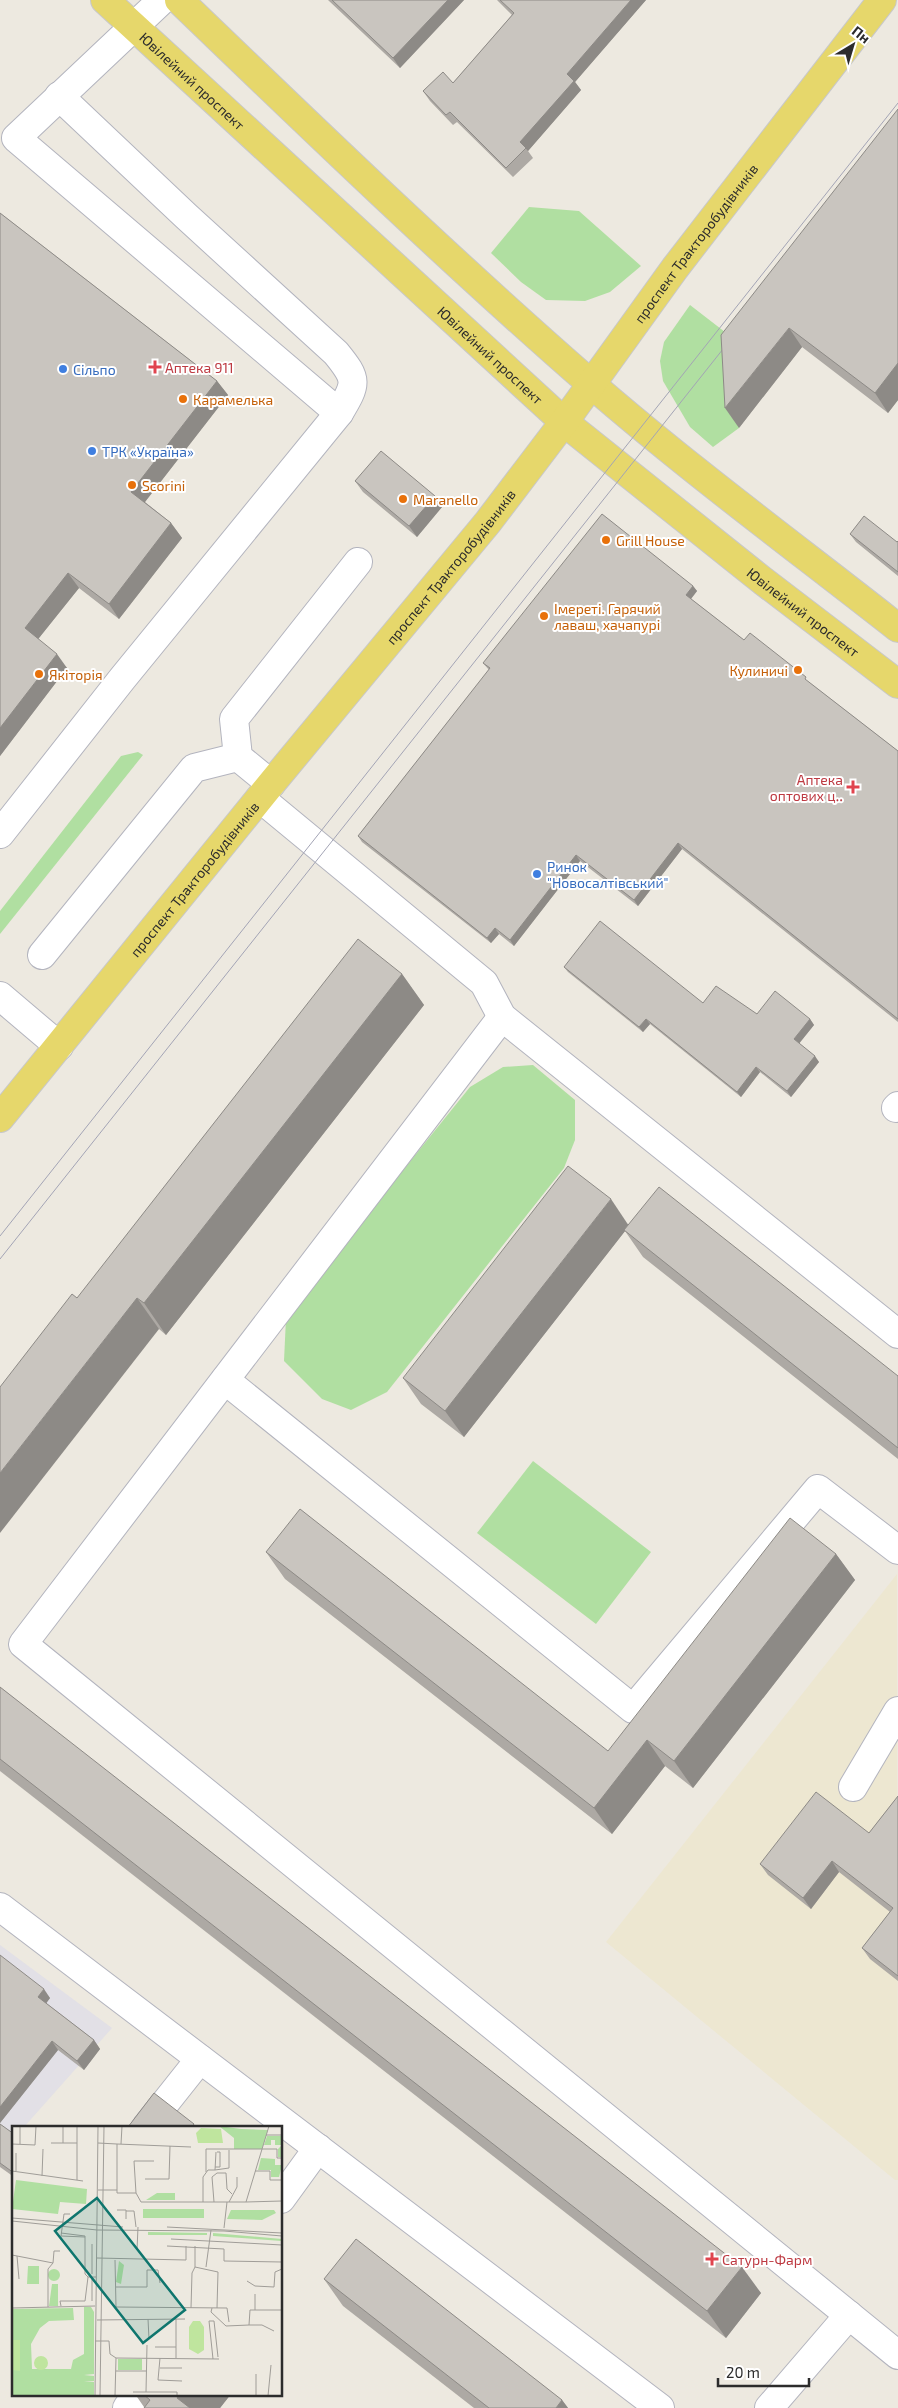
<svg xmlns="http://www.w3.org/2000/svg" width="898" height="2408" viewBox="0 0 898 2408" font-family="'Exo 2',sans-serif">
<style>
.industrial{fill:#e2e0e6}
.education{fill:#ede7d1}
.green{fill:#b0dfa1}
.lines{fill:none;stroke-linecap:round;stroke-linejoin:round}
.minor-casing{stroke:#b3b4be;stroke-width:30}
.major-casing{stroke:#c8c8c8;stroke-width:30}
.minor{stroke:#fff;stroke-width:28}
.major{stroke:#e6d76b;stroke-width:28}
.tram{stroke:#a3a4b5;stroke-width:1}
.wall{fill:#ada9a4}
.shaded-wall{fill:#8d8a86}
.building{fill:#c9c5bf;stroke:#8d8a86}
.health-dot{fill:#e0444e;stroke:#fff;stroke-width:2}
.shop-dot{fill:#3f7fe0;stroke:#fff;stroke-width:2}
.food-dot{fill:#e8710a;stroke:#fff;stroke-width:2}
.labels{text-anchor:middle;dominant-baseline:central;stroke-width:4;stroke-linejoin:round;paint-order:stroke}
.street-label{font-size:14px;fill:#2c2c2c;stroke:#fff}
.health-label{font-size:14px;fill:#be3a42;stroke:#fff;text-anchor:start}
.shop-label{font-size:14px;fill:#366cbe;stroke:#fff;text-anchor:start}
.food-label{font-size:14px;fill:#c56008;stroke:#fff;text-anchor:start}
.inset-road{fill:none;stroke:#a09d98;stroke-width:1}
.view{fill:#0f766e;fill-opacity:0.15;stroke:#0f766e;stroke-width:2.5}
.inset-edge{fill:none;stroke:#2c2c2c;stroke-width:2.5}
</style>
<rect width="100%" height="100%" fill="#ede9e0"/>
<path class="industrial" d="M0,1945L112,2028L24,2127H14V2138L0,2153Z"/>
<path class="education" d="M897,1574L898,2180H895L606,1942Z"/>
<g class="green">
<path d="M529,207L579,211L641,266L610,292L585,301L546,300L521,282L491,253Z"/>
<path d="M690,305L734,339L739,428L713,447L690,427L663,381L660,361L664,342Z"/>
<path d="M138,752L143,755L0,934V911L121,756Z"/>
<path d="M533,1065L575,1100V1140L564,1168L387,1392L351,1410L322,1399L284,1361L286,1318L308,1288L470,1087L503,1067Z"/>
<path d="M533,1461L651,1552L596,1624L477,1533Z"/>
</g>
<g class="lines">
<defs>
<g id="minor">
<path d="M162,0L16,138L339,413"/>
<path d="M271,784L238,757L234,719L358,562"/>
<path d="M260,798L484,983L502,1017L898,1334"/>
<path d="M0,834L122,679L339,413C357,383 358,380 336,353L186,216L59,96"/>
<path d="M42,955L194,768L238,757"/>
<path d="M0,996L59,1046"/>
<path d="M502,1017L23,1644L898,2355"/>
<path d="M896,1108L898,1106"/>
<path d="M225,1380L633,1709L818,1489L898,1550"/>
<path d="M853,1787L898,1711"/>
<path d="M0,1907L660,2408"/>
<path d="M146,2127L200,2059"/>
<path d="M281,2199L318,2148"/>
<path d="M127,2408L137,2394"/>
<path d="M769,2408L849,2315"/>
</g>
<g id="major">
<path id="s1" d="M105,0L564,422L763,581L898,684"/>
<path d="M179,0C314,130 449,260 590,383C689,469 795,547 898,628"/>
<path id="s2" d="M0,1118L271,784L488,522L564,422L675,268L882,0"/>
</g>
</defs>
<use href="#minor" class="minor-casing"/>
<use href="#major" class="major-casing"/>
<use href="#minor" class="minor"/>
<use href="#major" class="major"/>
<g class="tram">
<path d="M0,1236L898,103"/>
<path d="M0,1259L731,339"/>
</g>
</g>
<g class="wall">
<path d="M328,0H464L400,68Z"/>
<path d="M497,0H646L575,82L581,90L528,151L533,158L513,177L457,122L453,125L430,101L423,91L453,83L512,15Z"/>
<path d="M898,109V400L888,413L802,347L739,428Z"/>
<path d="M0,213L217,381L228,395L145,502L171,523L182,538L119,619L79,588L38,639L67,668L0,756Z"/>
<path d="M355,481L442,507L417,537L363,492Z"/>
<path d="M850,534L897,542L898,541V576L856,542Z"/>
<path d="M693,586L697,591L691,599L744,640L810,683L898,751V1022L682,849L638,906L580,861L514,946L499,934L491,943L362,842L358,836L489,670L483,663Z"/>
<path d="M564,967L703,1003L757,1014L810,1019L814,1025L799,1043L819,1062L791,1097L760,1072L741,1097L650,1024L643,1032L568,972Z"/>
<path d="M402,974L424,1005L166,1335L159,1329L77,1298Z"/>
<path d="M628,1225L898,1376V1459L643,1257L625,1231L464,1437L421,1404L403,1378Z"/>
<path d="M266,1552L608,1751L836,1554L855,1580L693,1788L665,1766L612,1834L285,1579Z"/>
<path d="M0,1687L761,2293L726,2338L0,1771Z"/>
<path d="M898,1796V1981L870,1959L862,1948L890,1912L839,1872L811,1909L768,1875L760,1864L869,1833Z"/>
<path d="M0,1955L50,1998L46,2003L94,2040L100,2049L84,2070L58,2050L0,2123Z"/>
<path d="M0,2124L14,2134V2177L0,2167Z"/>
<path d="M324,2279L562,2400L568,2408H474L343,2306Z"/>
<path d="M135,2394H231L220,2408H144V2407Z"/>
</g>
<g class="shaded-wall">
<path d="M448,0H464L400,68L393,58Z"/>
<path d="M631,0H646L575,82L581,90L528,151L520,142L567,74Z"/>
<path d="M789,328L802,347L739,428L725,408Z"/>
<path d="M898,363V400L888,413L875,393Z"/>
<path d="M217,381L228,395L141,507L131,492Z"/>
<path d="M435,496L442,507L417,537L409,526Z"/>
<path d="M171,523L182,538L119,619L109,604Z"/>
<path d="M68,573L79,588L35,643L25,628Z"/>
<path d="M693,586L697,591L690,600L686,595Z"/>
<path d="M57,654L67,668L0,756V728Z"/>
<path d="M678,843L682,849L638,906L634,900Z"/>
<path d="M576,855L580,861L514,946L510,940Z"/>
<path d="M495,928L499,934L491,943L487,938Z"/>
<path d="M402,974L424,1005L166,1335L144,1303Z"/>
<path d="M646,1019L650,1024L643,1032L639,1027Z"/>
<path d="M810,1019L814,1025L798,1045L794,1039Z"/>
<path d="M815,1056L819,1062L791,1097L787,1091Z"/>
<path d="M756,1067L760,1072L741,1097L737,1092Z"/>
<path d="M611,1199L629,1226L464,1437L445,1411Z"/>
<path d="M137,1298L159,1329L0,1533V1473Z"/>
<path d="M836,1554L855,1580L693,1788L674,1761Z"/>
<path d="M647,1740L665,1766L612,1834L594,1808Z"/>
<path d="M832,1861L839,1872L811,1909L803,1898Z"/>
<path d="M44,1989L50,1998L45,2005L38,1997Z"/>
<path d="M94,2040L100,2049L84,2070L77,2061Z"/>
<path d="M52,2041L58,2050L0,2123V2107Z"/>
<path d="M742,2267L761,2293L726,2338L707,2311Z"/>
<path d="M180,2394H231L220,2408H184L177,2398Z"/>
<path d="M562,2400L568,2408H556Z"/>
</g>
<g class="building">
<path d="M332,0H448L393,58Z"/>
<path d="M500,0H631L567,74L574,81L520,142L526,148L506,168L450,112L446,115L423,91L443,72L453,83L514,13Z"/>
<path d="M898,109V363L875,393L789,328L725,408L721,335Z"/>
<path d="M0,213L217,381L131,492L171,523L109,604L68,573L25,628L57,654L0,728Z"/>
<path d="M381,451L435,496L409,526L355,481Z"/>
<path d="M602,514L693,586L686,595L744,640L750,633L806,677L805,679L898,751V1019L678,843L634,900L576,855L510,940L495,928L487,938L358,836L490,668L483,663Z"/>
<path d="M864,516L897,542L898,541V572L850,534Z"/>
<path d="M600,921L703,1003L716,986L757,1014L775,991L810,1019L794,1039L815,1056L787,1091L756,1067L737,1092L646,1019L639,1027L564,967Z"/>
<path d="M358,939L402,974L144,1303L137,1298L0,1473V1387L72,1294L77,1298Z"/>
<path d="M568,1166L611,1199L445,1411L403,1378Z"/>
<path d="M659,1187L898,1376V1448L624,1230Z"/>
<path d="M300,1509L608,1751L790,1518L836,1554L674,1761L647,1740L594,1808L266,1552Z"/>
<path d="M0,1687L742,2267L707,2311L0,1759Z"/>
<path d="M816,1792L869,1833L898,1796V1976L862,1948L893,1908L832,1861L803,1898L760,1864Z"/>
<path d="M0,1955L44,1989L38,1997L94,2040L77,2061L52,2041L0,2107Z"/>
<path d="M154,2093L194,2124L192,2127H128Z"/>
<path d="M0,2124L14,2134V2173L0,2163Z"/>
<path d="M356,2239L562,2400L556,2408H489L324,2279Z"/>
<path d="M143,2394H180L177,2398L190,2408H144L150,2400Z"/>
</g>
<g class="health-dot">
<path d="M152.5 359.5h5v5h5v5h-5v5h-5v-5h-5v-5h5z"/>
<path d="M850.5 779.5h5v5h5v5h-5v5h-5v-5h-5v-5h5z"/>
<path d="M709.5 2251.5h5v5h5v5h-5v5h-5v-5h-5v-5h5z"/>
</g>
<g class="shop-dot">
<circle cx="63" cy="369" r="5"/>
<circle cx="92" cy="451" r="5"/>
<circle cx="537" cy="874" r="5"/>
</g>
<g class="food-dot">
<circle cx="183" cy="399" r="5"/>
<circle cx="132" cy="485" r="5"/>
<circle cx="403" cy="499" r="5"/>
<circle cx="606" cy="540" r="5"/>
<circle cx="544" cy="616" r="5"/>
<circle cx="798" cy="670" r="5"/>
<circle cx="39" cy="674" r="5"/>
</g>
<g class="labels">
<g class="street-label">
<text stroke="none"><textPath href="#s1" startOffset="119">Ювілейний проспект</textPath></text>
<text stroke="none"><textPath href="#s2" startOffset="1118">проспект Тракторобудівників</textPath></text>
<text stroke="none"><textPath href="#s1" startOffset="524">Ювілейний проспект</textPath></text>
<text stroke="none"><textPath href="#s2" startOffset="712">проспект Тракторобудівників</textPath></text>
<text stroke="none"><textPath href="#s1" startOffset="929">Ювілейний проспект</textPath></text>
<text stroke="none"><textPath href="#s2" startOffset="308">проспект Тракторобудівників</textPath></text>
</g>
<g class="health-label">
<text x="165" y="367">Аптека 911</text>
<text x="843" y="779" text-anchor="end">Аптека<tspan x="843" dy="16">оптових ц‥</tspan></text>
<text x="722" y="2259">Сатурн-Фарм</text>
</g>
<g class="shop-label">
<text x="73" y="369">Сільпо</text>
<text x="102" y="451">ТРК «Україна»</text>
<text x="547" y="866">Ринок<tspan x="547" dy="16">"Новосалтівський"</tspan></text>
</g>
<g class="food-label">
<text x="193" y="399">Карамелька</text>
<text x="142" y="485">Scorini</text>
<text x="413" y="499">Maranello</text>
<text x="616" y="540">Grill House</text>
<text x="554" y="608">Імереті. Гарячий<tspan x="554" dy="16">лаваш, хачапурі</tspan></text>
<text x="788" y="670" text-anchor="end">Кулиничі</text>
<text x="49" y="674">Якіторія</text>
</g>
</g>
<g transform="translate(12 2126)">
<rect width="270" height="270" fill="#ede9e0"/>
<path d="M207,0L229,3L256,4L250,23H222V12ZM255,10H270V31H266V23L270,19H263V14H259V19H252ZM249,32L263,33V39H270L267,51H259V44H246ZM4,54L75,63L74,78L48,76L46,88L0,83ZM145,67H163V74H134ZM131,83H192V92H131ZM219,84H262L264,87L250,94L215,93ZM136,106L195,107V109H136ZM201,107L270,113V115L201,110ZM107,135L112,139L109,158L104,156ZM16,140H27V158H15ZM36 149a6 6 0 1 1 12 0a6 6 0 1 1-12 0ZM40,158H46V180H37ZM72,181H79L82,186V248L72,249L82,250V255L72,256H82V270H0V183L61,182L62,194L37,195L28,202L19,218L20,243H59L61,234L72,228ZM106,233H130V244H106Z" fill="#b0dfa1"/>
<path d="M189,2L209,3L211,17H186L184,7ZM181,195H188L192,201V224L186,228L177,223V201ZM0,214H8V245L0,244ZM22 237a7 7 0 1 1 14 0a7 7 0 1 1-14 0Z" fill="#bfe59e"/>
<path class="inset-road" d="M8,0V18M51,0V17M65,0V54M254,9H270M39,17H65M86,17L105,18V67H124L129,76H215M0,18L23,19L24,0M105,18L179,21M109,18L110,0M203,41H208V26H205M203,44L217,42V24M0,45L71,55M4,45V27M243,45H258V54H270M194,46V23H265V32H270M30,50L31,23M133,53H157L158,20M86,64H105M124,67L122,35H142M191,76V51L196,44H203L204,26M202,76L200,51L205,47H214L215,63L220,68M217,76L225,61V51M234,76L270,75M105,84H114V93M114,85H122L124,101M58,88H52L49,110L73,111M0,92L111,101M0,95L85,104L212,105L270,110M155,101L270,107M212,102L215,76H234L257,0M49,107L73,110V148L76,151H84M159,113L270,119M155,120L212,123V135L270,136M183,120V141M125,124L126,101M0,129L41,137M5,130L7,153M85,132L174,134V120M103,134L104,181L215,182L217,196M194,141L199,104M80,148V118M235,155L243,160L262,161L263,146L270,143M104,161H135V144H146L148,157M80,175V151M49,180L48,175H73L76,151M36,181V143L41,137L42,125H48M0,182L83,180M179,182L180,147L183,141L206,146L205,182M200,182L199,186L214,200L237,199L238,184H270M243,184V168M136,193L137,213M164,193V232M85,194L173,193M237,199H250L262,205M83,215H97L98,228L104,232L207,233M143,221H164M148,232L146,254L170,255M201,233L197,195H202L206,231M148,242H170M104,245H135M121,266H134L135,219M134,266H165V270M83,270L86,0M88,270L92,0M103,270L104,232M244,270V248M256,270L259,239"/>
<path class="view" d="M85,72L173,184L131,217L43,105Z"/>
<rect width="270" height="270" class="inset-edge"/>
</g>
<g transform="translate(853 45) rotate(38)" stroke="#ffffff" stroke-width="4" paint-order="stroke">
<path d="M0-4L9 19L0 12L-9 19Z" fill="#2c2c2c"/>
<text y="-8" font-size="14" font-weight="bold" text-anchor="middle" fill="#2c2c2c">Пн</text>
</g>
<path d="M718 2378v8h91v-8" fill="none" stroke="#2c2c2c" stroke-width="2.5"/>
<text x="726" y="2378" font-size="15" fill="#2c2c2c" stroke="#ffffff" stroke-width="4" paint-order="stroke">20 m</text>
</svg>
